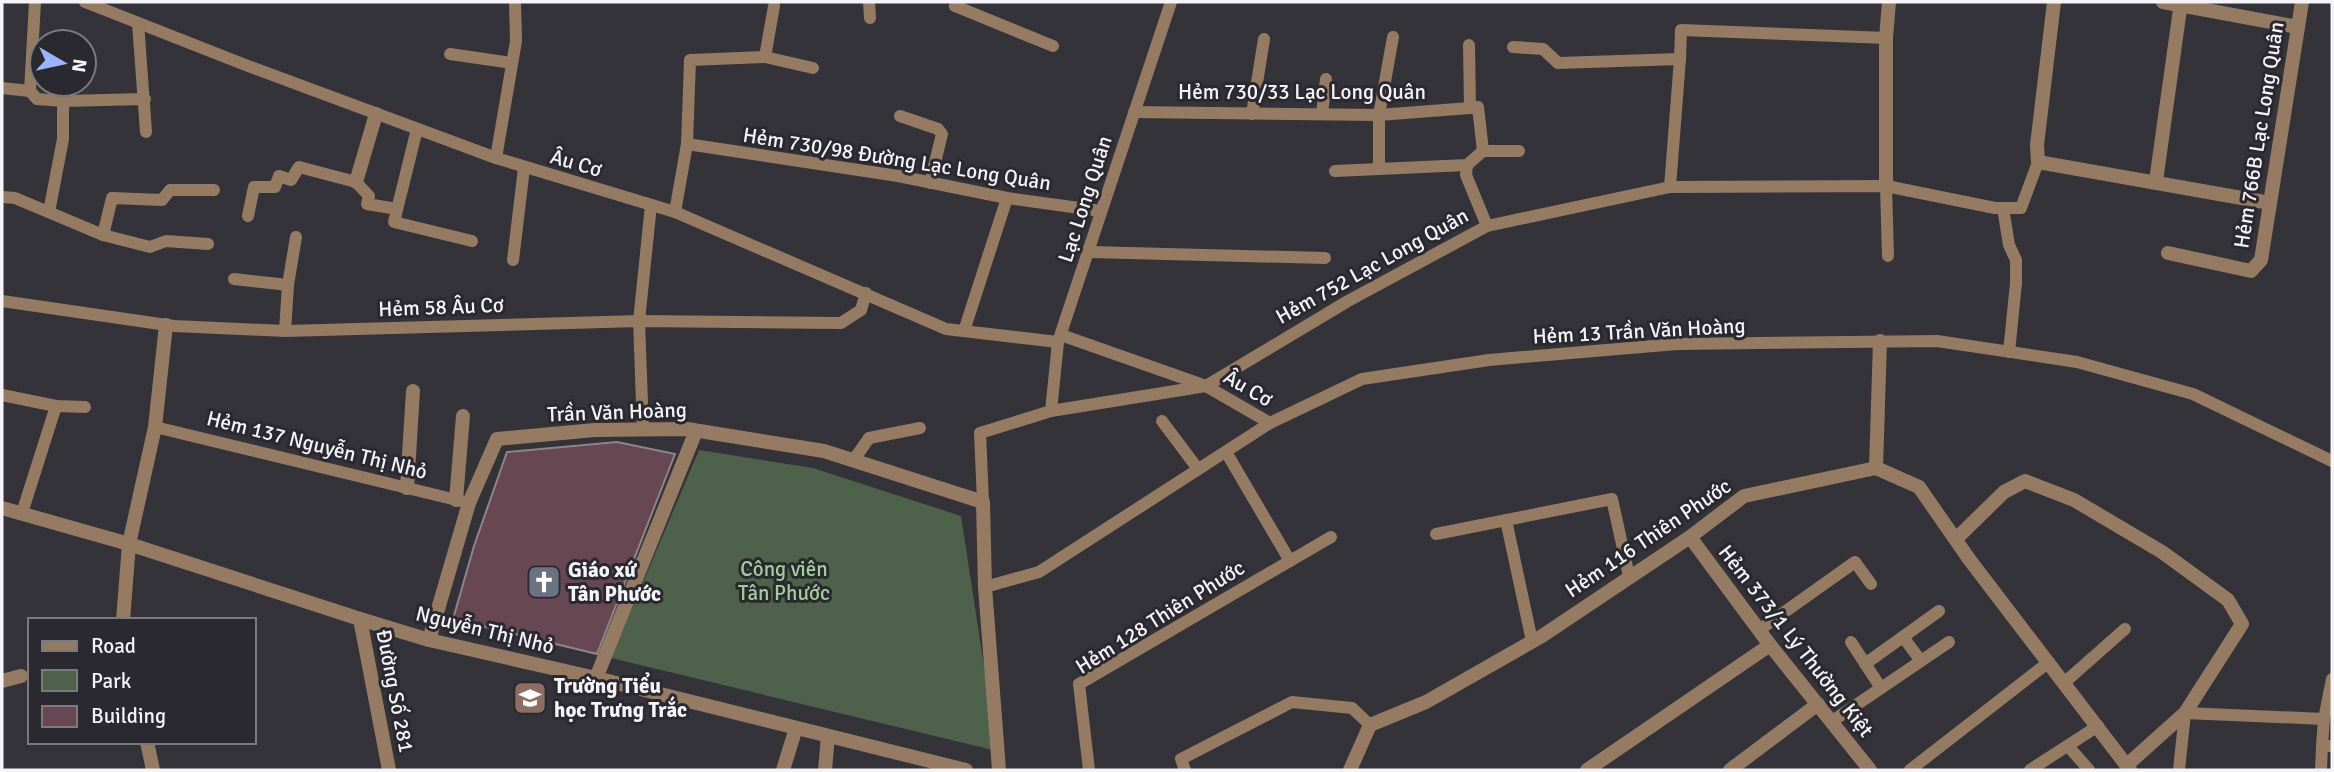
<svg xmlns="http://www.w3.org/2000/svg" width="2334" height="772" viewBox="0 0 2334 772" font-family="Signika,sans-serif">
<style>
.green{fill:#4e614b}
.building{fill:#674752;stroke:#8e8588;stroke-width:2}
.lines{fill:none;stroke-linecap:round;stroke-linejoin:round}
.service{stroke:#957b62;stroke-width:12}
.minor{stroke:#957b62;stroke-width:14}
.tertiary{stroke:#957b62;stroke-width:14}
.labels{text-anchor:middle;dominant-baseline:central;stroke-width:6;stroke-linejoin:round;paint-order:stroke}
.street-label{font-size:21px;fill:#f4f3f7;stroke:#2a292f}
.park-label{font-size:21px;fill:#a3cc9d;stroke:#2a292f}
.poi-label{font-size:21px;font-weight:bold;fill:#f4f3f7;stroke:#2a292f;text-anchor:start}
</style>
<rect width="100%" height="100%" fill="#343339"/>
<path class="green" d="M699,450L813,468L961,516L997,751L611,658Z"/>
<path class="building" d="M617,442L675,454L597,654L453,619L474,546L507,452Z"/>
<g class="lines">
<g class="service">
<path d="M35,2L30,91L37,99L63,101V139L49,212"/>
<path d="M85,2L248,66L496,158L675,212L946,329L1058,342"/>
<path d="M869,2L870,18"/>
<path d="M956,2L955,6L1053,46"/>
<path d="M138,23L146,132"/>
<path d="M1469,45L1470,108L1478,107L1483,151"/>
<path d="M1513,47L1543,49L1558,63L1680,59L1681,30L1886,38"/>
<path d="M450,54L512,63"/>
<path d="M765,57L774,6"/>
<path d="M2,88L30,91"/>
<path d="M63,101L145,99"/>
<path d="M1134,112L1379,115L1470,108"/>
<path d="M1252,114L1264,39"/>
<path d="M1322,114L1326,79"/>
<path d="M900,116L938,129L942,134L930,183"/>
<path d="M417,129L394,222L472,241"/>
<path d="M687,144L898,176L1007,198L1101,211"/>
<path d="M496,158L516,41L515,2"/>
<path d="M1467,165L1466,175L1487,226"/>
<path d="M1379,167V115L1393,37"/>
<path d="M1335,171L1467,165L1483,151H1519"/>
<path d="M1886,186L1888,256"/>
<path d="M1670,187L1680,59"/>
<path d="M2,197L15,198L103,235L150,247L166,241L208,244"/>
<path d="M2003,208L2009,245L2016,260V283L2009,352"/>
<path d="M675,212L687,144L690,60L765,57L813,68"/>
<path d="M248,216L254,187H275L279,176L291,180L299,167L356,182L369,196L367,204L397,209"/>
<path d="M103,235L112,198L162,200L170,190H214"/>
<path d="M1090,252L1325,258"/>
<path d="M513,260L524,168"/>
<path d="M234,279L288,285"/>
<path d="M2,301L174,326L285,331L639,321L841,323L861,310L866,293"/>
<path d="M285,331L288,285L296,237"/>
<path d="M964,331L1007,198"/>
<path d="M1061,335L1206,386L1270,423"/>
<path d="M2,395L56,406L85,407"/>
<path d="M1051,411L1058,342L1171,2"/>
<path d="M1162,421L1198,469"/>
<path d="M155,427L465,502"/>
<path d="M643,430L639,321L651,205"/>
<path d="M1226,452L1290,561"/>
<path d="M853,461L869,438L920,428"/>
<path d="M983,502L980,433L1051,411L1206,386L1348,301L1487,226L1670,187L1886,186L1995,208H2021L2038,162"/>
<path d="M22,513L56,406"/>
<path d="M1506,520L1532,641"/>
<path d="M1436,534L1612,499L1629,576"/>
<path d="M985,587L1039,572L1270,423L1362,379L1489,360L1677,344L1937,341L2077,362L2193,394L2332,461"/>
<path d="M1759,630L1855,562L1871,584"/>
<path d="M1903,637L1921,661"/>
<path d="M1851,642L1881,688"/>
<path d="M1865,664L1939,611"/>
<path d="M2065,682L2125,629"/>
<path d="M2324,719L2332,679"/>
<path d="M1831,722L1949,642"/>
<path d="M2068,746L2089,770"/>
<path d="M1089,770L1079,684L1331,537"/>
<path d="M1185,770L1181,759L1292,702L1352,708L1370,725"/>
<path d="M1910,770L2049,662"/>
<path d="M2030,770L2098,726"/>
<path d="M2179,770L2185,713L2324,719L2322,746H2332"/>
<path d="M2321,770L2322,746"/>
</g>
<g class="minor">
<path d="M2054,2L2037,145L2038,162L2270,203"/>
<path d="M2163,2L2298,27"/>
<path d="M2156,181L2181,2"/>
<path d="M356,182L376,114"/>
<path d="M1886,186V38L1889,2"/>
<path d="M2168,253L2251,271L2261,260L2302,2"/>
<path d="M1876,468L1880,341"/>
<path d="M407,488L413,391"/>
<path d="M456,500L463,416"/>
<path d="M1690,537L1770,645L1870,770"/>
<path d="M1956,539L2004,492L2025,481L2074,500L2162,552L2228,600L2242,624L2185,713L2127,765"/>
<path d="M360,619L389,770"/>
<path d="M123,620L129,544L155,427L166,325"/>
<path d="M429,640L469,503L497,439L595,430L687,429L824,451L983,502L985,587L999,770"/>
<path d="M596,678L696,431"/>
<path d="M2,681L21,676"/>
<path d="M147,742L153,770"/>
<path d="M783,770L796,728"/>
<path d="M825,770L828,736"/>
<path d="M1350,770L1370,725L1426,702L1542,636L1690,537L1744,496L1876,468L1919,487L1969,559L2130,770"/>
<path d="M1587,770L1770,645"/>
<path d="M1730,770L1818,704"/>
</g>
<path class="tertiary" d="M2,508L129,544L360,619L429,640L596,678L966,770"/>
</g>
<defs>
<symbol id="church-square" viewBox="-11 -11 22 22"><rect x="-9" y="-9" width="18" height="18" rx="4" fill="#6b7280" stroke="#2a292f"/><path d="M-1.2-6h2.4v3.5h3.3v2.4h-3.3V6h-2.4V-.1h-3.3v-2.4h3.3Z" fill="#fff"/></symbol>
<symbol id="school-square" viewBox="-11 -11 22 22"><rect x="-9" y="-9" width="18" height="18" rx="4" fill="#8d6e63" stroke="#2a292f"/><path d="M0-5L7-2L0 1L-7-2ZM-4 1L0 2.5L4 1V4Q0 6-4 4Z" fill="#fff"/></symbol>
</defs>
<g fill-rule="evenodd">
<use href="#church-square" x="525" y="563" width="38" height="38"/>
<use href="#school-square" x="511" y="679" width="38" height="38"/>
</g>
<g class="labels">
<g class="street-label">
<text x="1302" y="92">Hẻm 730/33 Lạc Long Quân</text>
<text transform="translate(2259 135) rotate(-81)">Hẻm 766B Lạc Long Quân</text>
<text transform="translate(897 159) rotate(9)">Hẻm 730/98 Đường Lạc Long Quân</text>
<text transform="translate(576 163) rotate(16)">Âu Cơ</text>
<text transform="translate(1085 199) rotate(-72)">Lạc Long Quân</text>
<text transform="translate(1372 266) rotate(-29)">Hẻm 752 Lạc Long Quân</text>
<text transform="translate(441 307) rotate(-2)">Hẻm 58 Âu Cơ</text>
<text transform="translate(1639 331) rotate(-3)">Hẻm 13 Trần Văn Hoàng</text>
<text transform="translate(1248 388) rotate(30)">Âu Cơ</text>
<text transform="translate(617 412) rotate(-2)">Trần Văn Hoàng</text>
<text transform="translate(317 445) rotate(14)">Hẻm 137 Nguyễn Thị Nhỏ</text>
<text transform="translate(1648 538) rotate(-34)">Hẻm 116 Thiên Phước</text>
<text transform="translate(1160 617) rotate(-32)">Hẻm 128 Thiên Phước</text>
<text transform="translate(485 630) rotate(14)">Nguyễn Thị Nhỏ</text>
<text transform="translate(1796 641) rotate(52)">Hẻm 373/1 Lý Thường Kiệt</text>
<text transform="translate(395 691) rotate(79)">Đường Số 281</text>
</g>
<g class="park-label">
<text x="784" y="569">Công viên<tspan x="784" dy="24">Tân Phước</tspan></text>
</g>
<g class="poi-label">
<text x="568" y="570">Giáo xứ<tspan x="568" dy="24">Tân Phước</tspan></text>
<text x="554" y="686">Trường Tiểu<tspan x="554" dy="24">học Trưng Trắc</tspan></text>
</g>
</g>
<rect width="2334" height="772" fill="none" stroke="#f4f3f7" stroke-width="7"/>
<rect x="28" y="618" width="228" height="126" fill="#2a292f" stroke="#7b7a7f" stroke-width="2"/>
<rect x="42" y="641" width="35" height="10" fill="#957b62" stroke="#7b7a7f" stroke-width="2"/>
<text x="91" y="653" font-size="21" fill="#f4f3f7">Road</text>
<rect x="42" y="670" width="35" height="21" fill="#4e614b" stroke="#7b7a7f" stroke-width="2"/>
<text x="91" y="688" font-size="21" fill="#f4f3f7">Park</text>
<rect x="42" y="706" width="35" height="21" fill="#674752" stroke="#7b7a7f" stroke-width="2"/>
<text x="91" y="723" font-size="21" fill="#f4f3f7">Building</text>
<g transform="translate(63 63) rotate(99)"><circle r="33" fill="#2a292f" stroke="#7b7a7f" stroke-width="2"/>
<path d="M0-5L12 26L0 18L-12 26Z" fill="#9ab5fd"/>
<text y="-10" font-size="19" font-weight="bold" text-anchor="middle" fill="#f4f3f7">N</text>
</g>
</svg>
